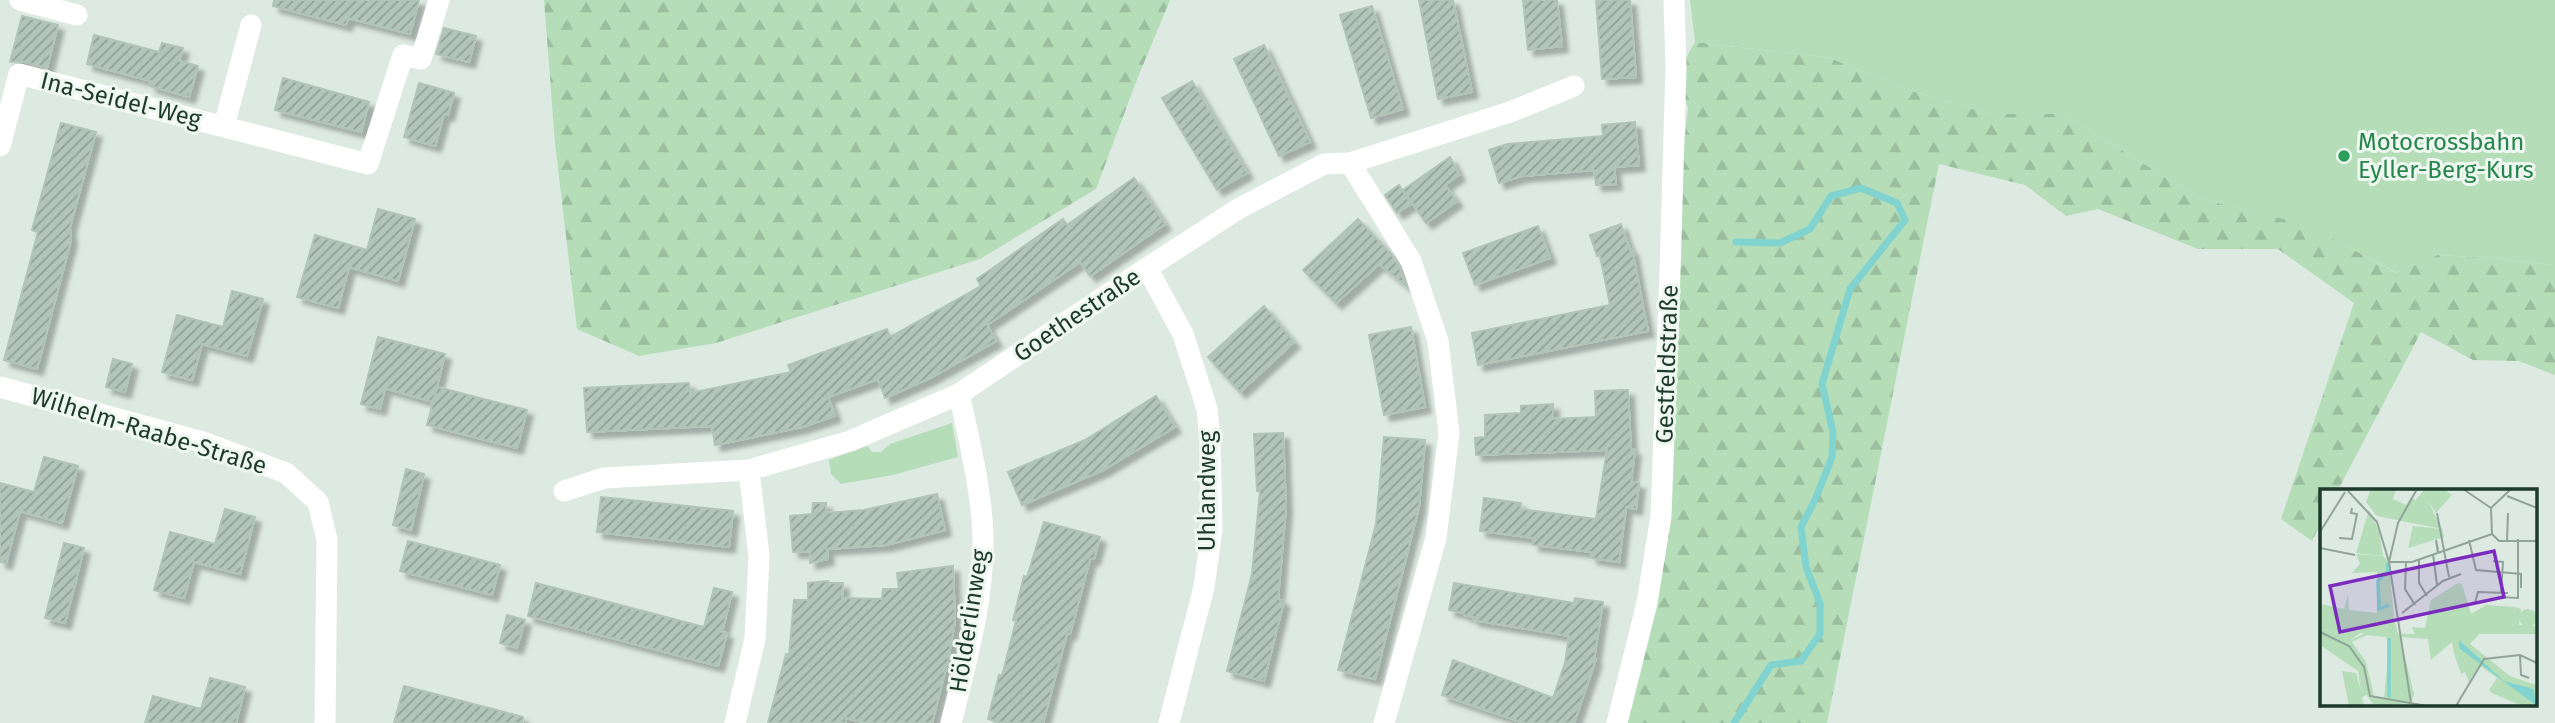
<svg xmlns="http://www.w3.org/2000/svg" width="2555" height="723" viewBox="0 0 2555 723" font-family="'Fira Sans',sans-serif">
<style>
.forest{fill:url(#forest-firs)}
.green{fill:#b4ddb8}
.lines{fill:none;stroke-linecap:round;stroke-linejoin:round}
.stream{stroke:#81d3d0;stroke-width:7}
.building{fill:url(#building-hatch);stroke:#b0c4b8;stroke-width:2;filter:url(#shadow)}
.minor{stroke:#fff;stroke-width:21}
.leisure-dot{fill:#2e9e5b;stroke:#eef7f0;stroke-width:2.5}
.labels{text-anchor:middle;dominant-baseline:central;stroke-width:6;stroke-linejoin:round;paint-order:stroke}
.street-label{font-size:24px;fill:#1e3a2d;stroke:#eef7f0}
.leisure-label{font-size:24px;fill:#27864d;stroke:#eef7f0;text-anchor:start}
.inset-river{fill:none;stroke:#81d3d0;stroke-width:3.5}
.inset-road{fill:none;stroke:#91a49a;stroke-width:2}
.view{fill:#7b2cbf;fill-opacity:0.15;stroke:#7b2cbf;stroke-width:3.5}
.inset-edge{fill:none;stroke:#1e3a2d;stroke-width:3.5}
</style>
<defs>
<pattern id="forest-firs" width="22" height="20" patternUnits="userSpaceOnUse" patternTransform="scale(1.75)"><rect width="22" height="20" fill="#b4ddb8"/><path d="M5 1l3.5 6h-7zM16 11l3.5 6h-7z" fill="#9abe9e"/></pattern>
<pattern id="building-hatch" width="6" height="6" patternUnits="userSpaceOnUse" patternTransform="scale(1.75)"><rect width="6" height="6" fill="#b3c5ba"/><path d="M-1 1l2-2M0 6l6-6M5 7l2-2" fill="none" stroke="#91a198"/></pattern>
<filter id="shadow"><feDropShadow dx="6" dy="6" stdDeviation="2" flood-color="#0004"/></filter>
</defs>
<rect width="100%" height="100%" fill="#ddeae2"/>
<g class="forest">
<path d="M544,0H1170L1136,82L1096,189L980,259L716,343L639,356L577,329L555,143Z"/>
<path d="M1695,42L1830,58L1909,90L1990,114H2063L2201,199L2306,224L2396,273L2437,255L2495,258L2555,265V375L2519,361L2473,360L2421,332L2338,490H2322V521L2312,541L2281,519L2354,303L2278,249H2198L2098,209L2066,216L2025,185L1939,164L1827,723H1617L1647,603L1670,272L1688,108L1677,74Z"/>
</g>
<g class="green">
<path d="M1690,0H2555V265L2495,258L2437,255L2397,273L2305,224L2201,199L2063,114H1990L1909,90L1830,58L1695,42Z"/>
<path d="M952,423L958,457L893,475L841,484L831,474L829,460L867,446L872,452H881L890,444Z"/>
</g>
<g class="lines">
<path class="stream" d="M1734,723L1771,665L1801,661L1820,634V603L1806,567L1801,527L1815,500L1832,457L1833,432L1822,384L1850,289L1905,220L1897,203L1861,188L1831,196L1810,229L1780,243L1736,242"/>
</g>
<g class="building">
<path d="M274,0H419L410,34L348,18L346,25L273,6Z"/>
<path d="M1419,0H1453L1472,92L1438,99Z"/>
<path d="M1523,0H1557L1562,46L1528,50Z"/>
<path d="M1596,0H1630L1636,77L1602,79Z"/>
<path d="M1372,6L1403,109L1371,118L1340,15Z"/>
<path d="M22,16L58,25L47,68L22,61L10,62Z"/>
<path d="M444,28L476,36L469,62L436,54Z"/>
<path d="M94,35L159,52L162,43L183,48L179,61L198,66L189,97L150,86L151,81L87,64Z"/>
<path d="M1264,45L1310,142L1279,156L1234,59Z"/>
<path d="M283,78L369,102L361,132L275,110Z"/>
<path d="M1192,81L1247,173L1217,190L1162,98Z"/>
<path d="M419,83L454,93L448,115L444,114L435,146L404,137Z"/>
<path d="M1635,122L1639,165L1614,167L1616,184L1596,185L1594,170L1522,176L1499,183L1489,150L1508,144L1603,136L1602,125Z"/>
<path d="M61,123L96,132L70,227L71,240L37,369L4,360L38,232L32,230Z"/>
<path d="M1450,157L1459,175L1445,185L1457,201L1426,223L1403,190Z"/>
<path d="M1134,178L1165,224L1090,276L1080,262L987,325L996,341L930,378L885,398L878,379L828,397L835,416L802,427L715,445L712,426L587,432L584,388L689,383L690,393L791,372L788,365L887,329L890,337L981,286L977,279L1063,219L1067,225Z"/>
<path d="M1399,185L1411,204L1397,213L1385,195Z"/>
<path d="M378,209L415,219L398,281L349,267L338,308L297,297L315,235L367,250Z"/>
<path d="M1358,219L1391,254L1399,267L1406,286L1379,264L1336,303L1303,270Z"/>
<path d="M1621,224L1630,250L1632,249L1648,331L1478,365L1472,333L1610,305L1600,255L1597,256L1590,235Z"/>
<path d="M1538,226L1550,258L1475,285L1463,253Z"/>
<path d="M232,291L263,299L247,356L202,344L192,380L162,372L177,315L223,327Z"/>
<path d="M1264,306L1294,342L1240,392L1208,357Z"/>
<path d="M1411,327L1425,407L1384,415L1369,335Z"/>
<path d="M378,337L445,354L433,402L385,388L380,409L361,404Z"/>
<path d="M113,359L132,364L125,392L106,387Z"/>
<path d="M437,387L527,410L517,448L427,425Z"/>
<path d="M1628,390L1631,449L1635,450L1631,482L1639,483L1636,509L1626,507L1619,562L1591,558L1592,552L1533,545L1534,538L1480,531L1484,498L1521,503L1520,509L1596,519L1607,450L1476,455L1475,438L1485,437V415L1521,413V406L1553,404V419L1596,417L1595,391Z"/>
<path d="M1156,396L1175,427L1103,470L1022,505L1008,472L1085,440Z"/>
<path d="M1283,433L1286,508L1278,599L1284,601L1264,681L1227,671L1252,574L1260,491H1257L1254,434Z"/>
<path d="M1384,437L1425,440L1419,507L1375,679L1338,670L1376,524Z"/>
<path d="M44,457L78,466L62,523L20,511L6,563L0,562V483L34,492Z"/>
<path d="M406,469L424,474L411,530L393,525Z"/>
<path d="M937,494L945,530L886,545L827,549L828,559L810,563V551L793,552L790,516L812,514L813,503H826V513L864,510Z"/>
<path d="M601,497L733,511L729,547L597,532Z"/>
<path d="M225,509L255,517L240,574L194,562L184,598L154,590L170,532L215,544Z"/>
<path d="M1044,522L1100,537L1094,559H1090L1070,634L1067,633L1043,723H1002L988,719L999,675L1002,676L1016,621L1013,620L1024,576L1027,577Z"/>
<path d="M408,541L500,565L492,595L400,571Z"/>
<path d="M64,543L84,548L65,623L45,618Z"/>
<path d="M953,566L955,621L948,660L932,723H867L846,718V723H768L786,654L789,655L794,600H808V583L828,581L829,583H843L842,598L882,599L883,589H899L897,573Z"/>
<path d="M536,583L704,627L714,588L732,592L722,632L727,633L718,666L528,616Z"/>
<path d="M1454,583L1574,603L1575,598L1603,602L1594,659H1596L1574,723H1524L1442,695L1453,660L1553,698L1565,663L1569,636L1473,620L1474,617L1464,615V613L1449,610Z"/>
<path d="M507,615L525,620L517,648L500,643Z"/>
<path d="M210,678L245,687L236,723H145L153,696L201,709Z"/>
<path d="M404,686L523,717L522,723H394Z"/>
</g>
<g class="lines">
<g class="minor">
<path d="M20,0L77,15"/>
<path d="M224,126L251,25"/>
<path d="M0,146L19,74L368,164L403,55L421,59L439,0"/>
<path d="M1350,163L1411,261L1438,341L1449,433L1436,538L1384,723"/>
<path d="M1147,268L1183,334L1207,409L1210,440L1212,529L1204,587L1169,723"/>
<path d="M0,387L206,443L286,473L318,502L327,540L325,723"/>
<path d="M564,491L604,478L749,470L850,441L959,394L1147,268L1238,209L1324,164L1350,163L1510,112L1574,86"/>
<path d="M735,723L755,639L759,556L749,470"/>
<path d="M951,723C966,663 984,600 983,538C982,492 969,439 959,394"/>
<path d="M1617,723L1647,603L1661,516L1670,272L1676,68L1674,0"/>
</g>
</g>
<circle class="leisure-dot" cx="2344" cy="156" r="7"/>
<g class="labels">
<g class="street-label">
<text transform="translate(121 100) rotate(14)">Ina-Seidel-Weg</text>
<text transform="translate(1077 315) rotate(-34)">Goethestraße</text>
<text transform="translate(1667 364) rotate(-88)">Gestfeldstraße</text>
<text transform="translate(149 431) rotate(17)">Wilhelm-Raabe-Straße</text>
<text transform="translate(1207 491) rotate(-90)">Uhlandweg</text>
<text transform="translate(969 621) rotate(-81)">Hölderlinweg</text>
</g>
<g class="leisure-label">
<text x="2358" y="142">Motocrossbahn<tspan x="2358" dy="28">Eyller-Berg-Kurs</tspan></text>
</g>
</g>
<g transform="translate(2320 489)">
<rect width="217" height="217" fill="#ddeae2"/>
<path d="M51,0H76L73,10L86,16L91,8L102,17L108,12L122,40L57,27L46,13ZM49,21L59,42L63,67L36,64Z" fill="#b4ddb8"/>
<path d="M105,0H124L132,6L116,24L108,12L102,17L95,12ZM93,37L122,40L124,48L88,59ZM36,65L63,67L69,73L74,129L27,124L0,133V115L24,120L28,105L29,121L57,124V83L32,84L40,75ZM138,94L142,95L151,125L166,116L195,118L194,137L154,143L150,126L140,146L111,171L108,150L80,148L94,205L91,214L54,217L47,206L42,208L44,217H29L22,182L36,184L41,203L38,182L0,156V140L27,146L29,152L45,144L95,145L92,138L105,139L111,111ZM47,146L66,148L69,159L64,209L54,207L46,173L32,153ZM199 129a9 9 0 1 1 18 0a9 9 0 1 1-18 0Z" fill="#b4ddb8" fill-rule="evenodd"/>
<path d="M195,118L201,120L199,136L217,137V145H159L150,155L190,187L216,196L217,217H202L172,204L169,201L177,189L159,176L149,193L145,183L141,185L134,164L132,153L151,125L154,142L175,135L193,137ZM26,123L74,129L78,145L40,144L29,152L27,146L0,140V133L10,126Z" fill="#b4ddb8"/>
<path d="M139,151L184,192L213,200L217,217L139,159Z" fill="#81d3d0"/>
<path class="inset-river" d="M67,74L68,82L58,92L59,120L69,116M69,149V208"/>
<path class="inset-road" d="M143,0L171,19M191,0L171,19L172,45L179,52H217M28,2L57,33L69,73M187,7L217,19M117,24L129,88M0,43L25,3M19,49L32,50L37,25L31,24L32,19M149,51L156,81L201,85V99M187,52L188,24M0,59L35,66M118,61L116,51L118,64M113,65L117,96M99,71V94L107,107M173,72L183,73L181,104M70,73H92L172,45M86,74L85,100L95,116M178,108L198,109V50M155,114L158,103L188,104M82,124L123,92L141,85M0,143L29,157L44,178L50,207L107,217M200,166L201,186L209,189M91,214L69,73L78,34L97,0M136,217L164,170L200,166L217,174"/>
<path class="view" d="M174,62L184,108L20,143L10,97Z"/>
<rect width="217" height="217" class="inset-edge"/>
</g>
</svg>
